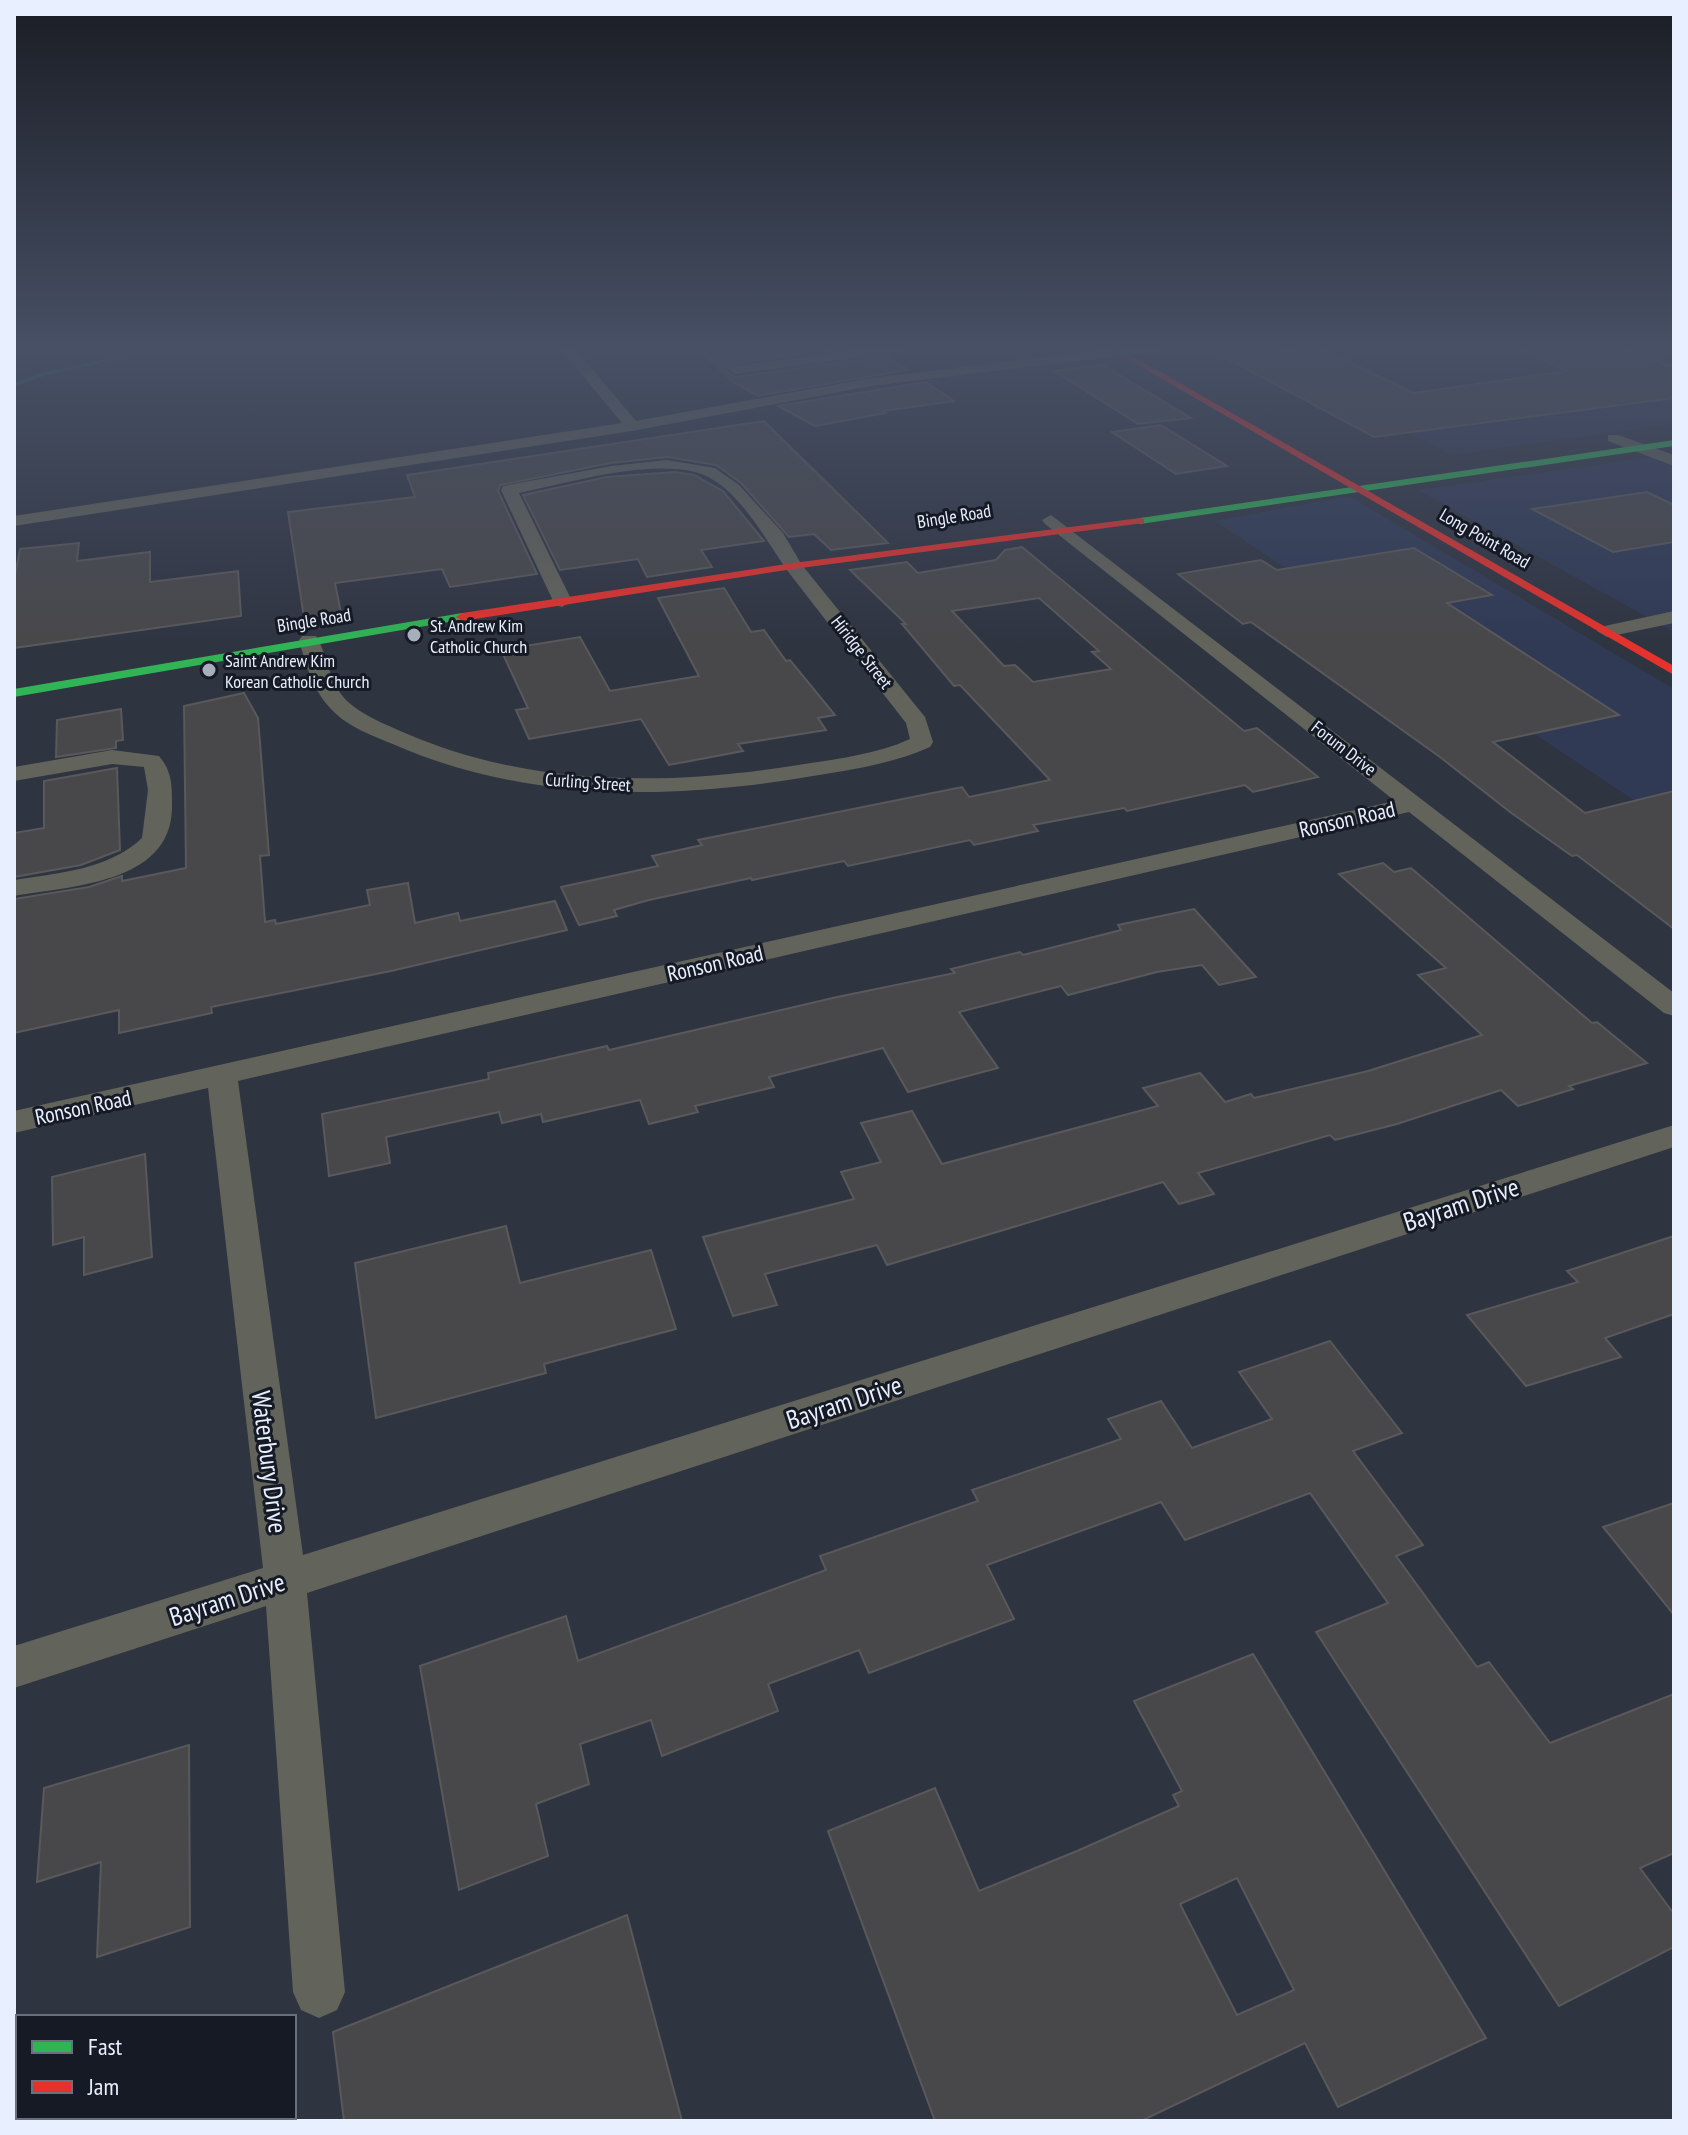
<svg xmlns="http://www.w3.org/2000/svg" width="1688" height="2135" viewBox="0 0 1688 2135" font-family="'PT Sans Narrow',sans-serif">
<style>
.built{fill:#303a55}
.lines{fill:none;stroke-linecap:round;stroke-linejoin:round}
.stream{fill:#256e74;fill-rule:evenodd}
.building{fill:#48484a;stroke:#59585b;stroke-width:2;fill-rule:evenodd}
.street{fill:#62635a;fill-rule:evenodd}
.fast{fill:#30b455;fill-rule:evenodd}
.jam{fill:#e5322d;fill-rule:evenodd}
.poi-dot{fill:#a7aebc;stroke:#151a24;stroke-width:3}
.labels{text-anchor:middle;dominant-baseline:central;stroke-width:6;stroke-linejoin:round;paint-order:stroke}
.far-street-label{font-size:18px;fill:#e8effe;stroke:#151a24}
.far-poi-label{font-size:18px;fill:#e8effe;stroke:#151a24;text-anchor:start}
.street-label{font-size:22px;fill:#e8effe;stroke:#151a24}
.near-street-label{font-size:26px;fill:#e8effe;stroke:#151a24}
</style>
<rect width="100%" height="100%" fill="#2f3441"/>
<g class="built">
<path d="M1674,371V424L1452,455L1384,420Z"/>
<path d="M1674,454V632L1418,490Z"/>
<path d="M1349,496L1674,689V827L1215,521Z"/>
</g>
<g class="lines">
<path class="stream" d="M167,346H177L47,375L14,387V383L45,372Z"/>
</g>
<g class="building">
<path d="M696,346H860L736,363L726,371L736,377L887,356L908,370L758,396L733,382Z"/>
<path d="M1509,346H1619L1674,367V398L1374,437L1226,358L1319,347L1413,393L1568,371Z"/>
<path d="M1103,365L1191,418L1138,424L1054,371Z"/>
<path d="M926,382L954,401L883,411L886,413L815,426L778,406Z"/>
<path d="M764,421L888,543L831,550L814,534L789,537L741,483L716,465L667,457L611,463L500,485L498,491L537,574L450,587L442,569L335,583L341,613L304,618L288,512L415,497L407,475Z"/>
<path d="M1161,425L1227,466L1176,474L1112,432Z"/>
<path d="M675,472L694,475L723,491L764,541L701,550L712,567L647,577L638,559L560,570L523,495L607,477Z"/>
<path d="M1647,492L1674,505V542L1613,552L1532,509Z"/>
<path d="M79,543L77,561L150,552V582L238,571L241,616L14,648V581L20,549Z"/>
<path d="M1022,547L1244,731L1257,728L1318,777L1253,792L1245,785L1127,811L1124,808L1033,825L1038,831L974,845L970,840L848,866L844,861L752,880L751,878L649,900L614,910L617,916L579,925L561,887L658,866L652,856L702,845L698,840L962,787L969,797L1050,780L960,685L954,686L902,624H906L850,570L907,562L918,573L996,560L1005,550ZM1039,598L1099,651L1092,652L1111,669L1033,682L1015,665L1004,666L952,611Z"/>
<path d="M1414,548L1492,595L1447,603L1619,715L1493,742L1585,813L1674,791V929L1577,855L1572,856L1510,812L1440,757L1251,622L1243,624L1178,574L1261,560L1277,570Z"/>
<path d="M724,588L751,632L764,630L786,661L790,660L835,715L818,718L826,730L738,744L743,751L669,765L641,719L529,739L516,710L528,708L501,650L580,637L610,691L699,676L658,598Z"/>
<path d="M244,693L258,718L269,855L260,856L265,922L275,920L276,924L370,905L367,890L408,883L415,923L458,913L460,921L555,901L567,930L391,971L211,1007L212,1013L119,1033V1010L14,1033V899L89,887L122,876V881L186,868L184,706Z"/>
<path d="M121,709L123,740L116,741V748L56,757L57,720Z"/>
<path d="M117,768L120,850L81,865L14,877V833L44,828V781Z"/>
<path d="M1383,863L1394,872L1411,868L1592,1023L1597,1022L1647,1063L1569,1086L1573,1089L1518,1106L1501,1090L1397,1124L1335,1140L1330,1135L1198,1173L1214,1194L1179,1204L1163,1182L887,1265L877,1245L765,1274L777,1305L733,1316L703,1237L854,1199L841,1172L881,1162L861,1123L912,1111L942,1164L1158,1106L1143,1088L1200,1073L1225,1102L1251,1094L1254,1098L1368,1071L1482,1035L1418,975L1446,968L1339,874Z"/>
<path d="M1194,909L1256,977L1219,985L1202,965L1157,972L1068,995L1061,986L959,1012L998,1068L908,1092L883,1048L769,1077L774,1087L695,1106L698,1112L649,1124L640,1100L543,1122L541,1114L502,1123L499,1112L386,1137L390,1163L329,1176L322,1114L489,1079L488,1073L607,1046L609,1050L837,997L955,973L951,969L1020,952L1023,955L1121,930L1118,925Z"/>
<path d="M145,1154L152,1257L84,1275V1237L53,1245L52,1177Z"/>
<path d="M506,1226L520,1283L651,1250L676,1329L544,1364L546,1373L376,1418L355,1263Z"/>
<path d="M1674,1236V1314L1605,1338L1621,1357L1526,1386L1467,1315L1578,1282L1567,1271Z"/>
<path d="M1330,1341L1402,1433L1353,1451L1423,1545L1396,1556L1477,1667L1489,1662L1550,1743L1674,1694V1853L1640,1868L1674,1914V1947L1559,2006L1316,1632L1388,1603L1310,1493L1185,1540L1161,1502L987,1565L1014,1619L869,1673L859,1650L768,1684L778,1711L662,1756L651,1720L580,1744L589,1784L536,1804L548,1856L459,1890L420,1666L566,1616L578,1661L826,1570L820,1556L978,1501L972,1490L1121,1439L1108,1419L1161,1401L1192,1448L1272,1419L1239,1372Z"/>
<path d="M1674,1503V1615L1603,1527Z"/>
<path d="M1253,1654L1486,2038L1338,2107L1305,2043L1141,2121H935L828,1831L935,1788L979,1891L1077,1851L1179,1806L1173,1795L1182,1791L1134,1701ZM1237,1878L1294,1990L1237,2015L1180,1904Z"/>
<path d="M189,1745L190,1927L97,1957L101,1862L37,1882L44,1788Z"/>
<path d="M627,1915L682,2121H344L333,2032Z"/>
</g>
<g class="lines">
<g class="street">
<path d="M563,346H573L636,421L871,378L1135,346H1174L1167,350L871,386L632,431L14,526V516L622,423L563,352Z"/>
<path d="M881,346H916L909,350L736,374L729,370L736,366Z"/>
<path d="M1608,435H1618L1674,455V466L1608,441Z"/>
<path d="M667,460L715,468L739,485L783,533L802,565L925,717L933,742L930,747C890,765 844,771 801,778C665,800 524,801 395,745C374,736 349,728 332,710C313,691 306,665 299,640L302,636H316C329,657 328,682 347,701C363,716 385,724 405,733C530,787 665,786 798,765C835,759 875,755 910,739L906,723C868,674 830,626 793,578C767,545 739,483 695,472C644,460 569,483 519,493L572,601L562,607L555,605L501,490L503,486L611,466Z"/>
<path d="M1051,515L1674,993V1016L1664,1013L1409,812L238,1081L303,1555L1674,1125V1147L307,1593L345,1992L337,2010L319,2018L301,2010L293,1992L266,1606L14,1688V1646L263,1568L208,1088L14,1133V1111L1395,801L1045,524L1042,520Z"/>
<path d="M1674,611V623L1607,637L1597,631L1600,627Z"/>
<path d="M112,750L159,756C173,772 172,788 172,809C170,884 70,886 14,896V880C58,873 108,870 142,838L148,790L144,767L112,764L14,781V767Z"/>
</g>
<g class="fast">
<path d="M1674,440V446L1140,524L1135,521L1140,518Z"/>
<path d="M462,613L468,617L466,619L14,697V689Z"/>
</g>
<g class="jam">
<path d="M1105,346H1115L1674,666V675Z"/>
<path d="M1140,518L1144,519V523L793,569L462,621L456,617L462,613L793,563Z"/>
</g>
</g>
<linearGradient id="sky" x2="0" y2="1"><stop stop-color="#1a1d24"/><stop offset="0.54" stop-color="#475065"/><stop offset="1" stop-color="#475065" stop-opacity="0"/></linearGradient>
<rect width="1688" height="645" fill="url(#sky)"/>
<g class="poi-dot">
<circle cx="414" cy="635" r="8"/>
<circle cx="209" cy="670" r="8"/>
</g>
<g class="labels">
<g class="far-street-label">
<text transform="translate(954 516) rotate(-9)">Bingle Road</text>
<text transform="translate(1485 538) rotate(30)">Long Point Road</text>
<text transform="translate(314 620) rotate(-9)">Bingle Road</text>
<text transform="translate(862 652) rotate(52)">Hiridge Street</text>
<text transform="translate(1344 748) rotate(38)">Forum Drive</text>
<text transform="translate(588 782) rotate(4)">Curling Street</text>
</g>
<g class="far-poi-label">
<text x="430" y="625">St. Andrew Kim<tspan x="430" dy="21">Catholic Church</tspan></text>
<text x="225" y="660">Saint Andrew Kim<tspan x="225" dy="21">Korean Catholic Church</tspan></text>
</g>
<g class="street-label">
<text transform="translate(1347 819) rotate(-13)">Ronson Road</text>
<text transform="translate(715 963) rotate(-13)">Ronson Road</text>
<text transform="translate(83 1107) rotate(-12)">Ronson Road</text>
</g>
<g class="near-street-label">
<text transform="translate(1461 1204) rotate(-18)">Bayram Drive</text>
<text transform="translate(844 1402) rotate(-18)">Bayram Drive</text>
<text transform="translate(270 1462) rotate(83)">Waterbury Drive</text>
<text transform="translate(227 1599) rotate(-18)">Bayram Drive</text>
</g>
</g>
<rect width="1688" height="2135" fill="none" stroke="#e8effe" stroke-width="32"/>
<rect x="16" y="2015" width="280" height="104" fill="#151a24" stroke="#696f7b" stroke-width="2"/>
<rect x="32" y="2041" width="40" height="12" fill="#30b455" stroke="#696f7b" stroke-width="2"/>
<text x="88" y="2055" font-size="24" fill="#e8effe">Fast</text>
<rect x="32" y="2081" width="40" height="12" fill="#e5322d" stroke="#696f7b" stroke-width="2"/>
<text x="88" y="2095" font-size="24" fill="#e8effe">Jam</text>
</svg>
